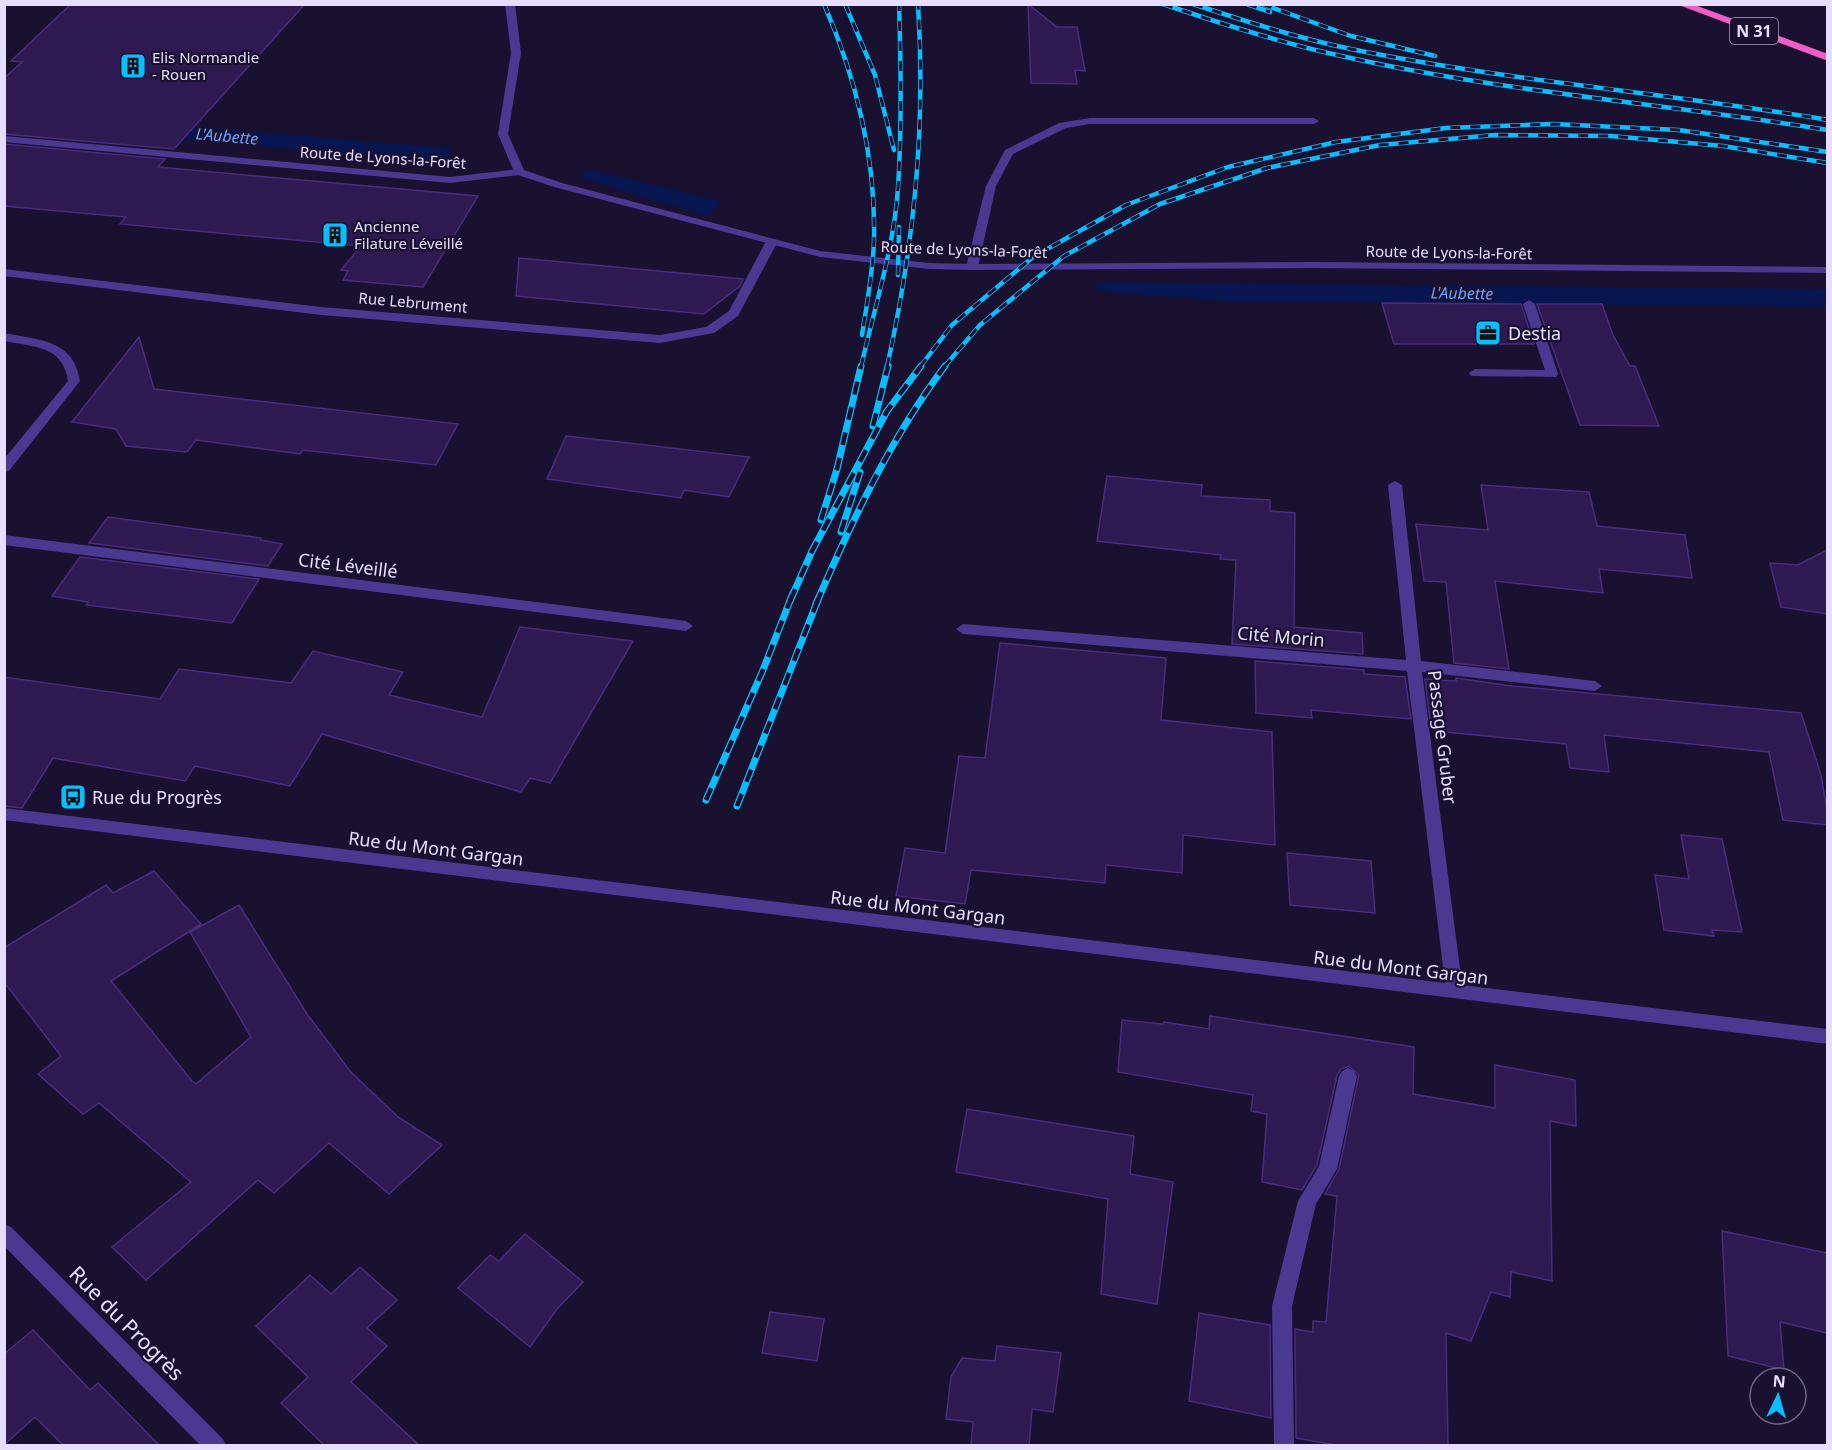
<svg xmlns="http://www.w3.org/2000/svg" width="1832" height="1450" viewBox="0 0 1832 1450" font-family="'Noto Sans',sans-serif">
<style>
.water{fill:#071650}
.building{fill:#2e1a51;stroke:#492b7f;stroke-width:1.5}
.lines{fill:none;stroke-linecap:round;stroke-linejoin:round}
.service{fill:#4a3891;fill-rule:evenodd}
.minor{fill:#4a3891;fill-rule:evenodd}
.tertiary{fill:#4a3891;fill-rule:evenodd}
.trunk{fill:#ef5ec6;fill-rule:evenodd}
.rail-far1-casing{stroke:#09beff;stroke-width:4.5}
.rail-casing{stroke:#09beff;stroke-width:7}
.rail-far1{stroke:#1a102f;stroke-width:3;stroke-dasharray:10;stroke-linecap:butt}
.rail{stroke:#1a102f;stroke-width:4.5;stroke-dasharray:13;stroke-linecap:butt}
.labels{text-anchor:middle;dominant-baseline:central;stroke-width:4.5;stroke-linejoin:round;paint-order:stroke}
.far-poi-label{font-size:15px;fill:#e7ddff;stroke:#1a102f;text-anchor:start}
.far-street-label{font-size:15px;fill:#e7ddff;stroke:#1a102f}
.shield{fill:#1a102f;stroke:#aaa0c1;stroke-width:1.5}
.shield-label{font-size:16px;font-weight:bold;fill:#e7ddff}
.far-water-label{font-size:16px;font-style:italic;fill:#6ba2ff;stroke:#1a102f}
.poi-label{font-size:18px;fill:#e7ddff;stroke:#1a102f;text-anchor:start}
.street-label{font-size:18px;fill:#e7ddff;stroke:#1a102f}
.near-street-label{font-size:21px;fill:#e7ddff;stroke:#1a102f}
</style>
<rect width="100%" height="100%" fill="#1a102f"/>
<g class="water">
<path d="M5,123L173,125L449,148L448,162L413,160Z"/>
<path d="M583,168L722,201L708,216L583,179Z"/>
<path d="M1096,282L1827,289L1828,307L1225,301L1097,291Z"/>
</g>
<g class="building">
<path d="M71,4H305L174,149L4,134V78L22,62L11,61Z"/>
<path d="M1028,4L1057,27H1077L1085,71L1075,70L1077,84L1031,83Z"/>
<path d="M4,144L165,159L158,167L478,196L423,287L343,280L348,271L341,270L361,246L120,224L126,217L4,206Z"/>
<path d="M519,258L743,279L740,286L704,314L516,296Z"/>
<path d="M1382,303L1521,304L1534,344H1394Z"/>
<path d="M1537,304H1602L1613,335L1630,366H1635L1659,426L1580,425Z"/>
<path d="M139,337L154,389L458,424L436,465L303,450L300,454L196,440L187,452L126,446L116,429L72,422Z"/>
<path d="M566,436L637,444L749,457L729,497L684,490L681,498L547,479Z"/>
<path d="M1107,476L1202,485L1201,496L1270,500V511L1295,513L1294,627L1362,633L1363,654L1232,644L1236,560L1220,559L1221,555L1097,541Z"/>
<path d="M1481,485L1589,492L1597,526L1685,535L1692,578L1599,569L1603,593L1495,581L1509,669L1454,663L1446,582L1424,581L1416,524L1488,530Z"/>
<path d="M108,517L261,538L260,540L282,544L268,566L89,543Z"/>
<path d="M1827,550V614L1781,607L1770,563L1798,565Z"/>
<path d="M80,557L259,579L232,623L86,605L88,602L52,596Z"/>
<path d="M520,627L633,641L550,783L530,778L521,792L322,734L290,786L195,766L185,781L53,758L22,808L4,806V677L160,699L179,669L291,683L313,651L403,672L389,695L482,717Z"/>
<path d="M1000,643L1166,658L1161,720L1272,732L1275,845L1183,835L1182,873L1106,865L1105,883L971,870L965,904L896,896L905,848L945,853L959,756L985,758Z"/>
<path d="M1255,661L1364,670V674L1405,677L1411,719L1311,710L1312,718L1256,713Z"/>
<path d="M1456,678L1512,686L1801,713L1821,775L1827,811V825L1783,820L1769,752L1604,735L1609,772L1570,768L1566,744L1446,732L1444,722L1430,721L1425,679L1456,681Z"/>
<path d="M1681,835L1722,839L1742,932L1712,930L1714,936L1664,930L1655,875L1689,879Z"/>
<path d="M1287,853L1371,861L1375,913L1290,905Z"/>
<path d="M154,871L201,924L111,981L192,1081L196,1084L251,1037L190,932L239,905L307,1014L350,1071L398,1117L442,1145L389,1194L329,1143L274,1193L258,1180L146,1280L112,1247L191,1182L99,1103L83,1114L38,1074L61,1056L4,982V948L106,885L113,893Z"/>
<path d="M1210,1016L1414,1047L1413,1094L1495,1108V1065L1575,1080L1576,1126L1550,1121L1552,1281L1511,1272L1510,1297L1491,1292L1471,1341L1446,1333L1448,1446H1341L1296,1438L1295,1329L1313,1332V1321L1326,1322L1337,1196L1325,1194L1339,1169L1359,1075L1349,1066L1341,1069L1337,1075L1317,1165L1302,1190L1262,1182L1267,1114L1251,1111L1253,1095L1118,1072L1122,1020L1163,1024L1164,1022L1209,1029Z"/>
<path d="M967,1109L1134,1136L1130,1174L1173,1182L1157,1304L1101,1294L1108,1199L956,1172Z"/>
<path d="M1722,1231L1827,1253V1333L1780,1322L1784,1370L1728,1356Z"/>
<path d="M525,1234L583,1282L557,1309L530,1347L458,1288L490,1255L499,1261Z"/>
<path d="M360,1267L397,1300L367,1328L387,1346L351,1382L420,1446H325L281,1403L308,1377L256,1326L310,1275L331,1294Z"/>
<path d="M770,1312L824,1319L817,1361L762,1353Z"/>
<path d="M1199,1313L1270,1325L1271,1418L1189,1401Z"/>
<path d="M33,1330L90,1390L98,1383L160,1446H64L35,1417L4,1445V1354Z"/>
<path d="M997,1346L1061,1353L1053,1412L1032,1409L1029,1446H971L973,1422L946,1419L951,1377L962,1358L995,1361Z"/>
</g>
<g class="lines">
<g class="service">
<path d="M1090,118H1314L1319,121L1314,124H1090L1066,128L1013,154L996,186L978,267L972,270L968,269L966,267L986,186L1005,150L1059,123Z"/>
<path d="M1529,300L1535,304L1558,374L1556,377L1471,376L1469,373L1475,369L1545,370L1523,304Z"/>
<path d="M1348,1068L1354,1071L1357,1076L1337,1169L1316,1204L1292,1306L1294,1446H1274L1272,1306L1298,1201L1319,1166L1339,1076L1342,1071Z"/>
</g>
<g class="minor">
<path d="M4,136L450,177L519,169L524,172L519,175L450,183L4,142Z"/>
<path d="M771,240L777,243L738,316L714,333L660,343L321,315L4,276V269L321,307L660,335L706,327L729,311L765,243Z"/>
<path d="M4,333C38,340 74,339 80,381L9,471L4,472V459L68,381C63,345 33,347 4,341Z"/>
<path d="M1395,481L1402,485L1421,661L1595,681L1602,686L1595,691L1422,672L1462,985L1828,1029V1044L4,820V808L1445,983L1407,671L963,634L956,629L963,624L1406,660L1388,485Z"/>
<path d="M4,535L686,621L693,626L686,631L4,545Z"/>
<path d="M4,1224L11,1227L223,1439L226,1446H201L4,1246Z"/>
</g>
<path class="tertiary" d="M505,4H515L521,53L508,134L524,170L562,183L820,251L929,263L972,264L1313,262L1828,267V273L1313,268L972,270L929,269L820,257L554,187L515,174L498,134L511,53Z"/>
<path class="trunk" d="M1676,4H1692L1828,54V61Z"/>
<defs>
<g id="rail-far1">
<path d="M824,4C856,78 876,159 874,240C873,272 867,303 862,335"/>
<path d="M845,4L875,75L894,150"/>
<path d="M1163,4C1216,22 1269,39 1324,52C1489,91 1661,103 1828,130"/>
<path d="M1193,4C1245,21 1297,38 1351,49C1508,81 1669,93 1828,120"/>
<path d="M1247,4L1270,12"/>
<path d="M1262,4L1351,36L1435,56"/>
<path d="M898,275L899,227"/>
<path d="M861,367C874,309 894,248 898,188C902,127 901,65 899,4"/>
<path d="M887,367C914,245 926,129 918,4"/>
<path d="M920,367L952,325L1033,257L1126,205L1228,167L1336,142L1446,128L1554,124L1679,130L1828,152"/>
<path d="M944,367L980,325L1064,256L1160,204L1267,168L1380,145L1495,135L1611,136L1723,146L1828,163"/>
</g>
<g id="rail">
<path d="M873,426L888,366"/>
<path d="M821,520L837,469L861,366"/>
<path d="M841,532L860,472"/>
<path d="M790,601L812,551L887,411L921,366"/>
<path d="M816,604C852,521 890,439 945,366"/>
<path d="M706,800L763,670L793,593"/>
<path d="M737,806L819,597"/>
</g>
</defs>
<use href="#rail-far1" class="rail-far1-casing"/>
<use href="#rail" class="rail-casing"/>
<use href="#rail-far1" class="rail-far1"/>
<use href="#rail" class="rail"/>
</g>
<defs>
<symbol id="building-square" viewBox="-11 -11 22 22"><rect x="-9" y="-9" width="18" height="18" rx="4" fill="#09beff" stroke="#1a102f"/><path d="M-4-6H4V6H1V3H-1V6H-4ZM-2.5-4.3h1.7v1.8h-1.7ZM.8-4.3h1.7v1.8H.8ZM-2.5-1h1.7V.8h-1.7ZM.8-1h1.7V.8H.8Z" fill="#111"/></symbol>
<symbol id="office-square" viewBox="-11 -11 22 22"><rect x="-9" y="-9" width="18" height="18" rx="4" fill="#09beff" stroke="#1a102f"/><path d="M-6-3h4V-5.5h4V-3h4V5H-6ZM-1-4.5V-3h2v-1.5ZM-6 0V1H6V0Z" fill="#111"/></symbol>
<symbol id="bus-square" viewBox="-11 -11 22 22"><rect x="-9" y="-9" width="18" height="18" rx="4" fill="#09beff" stroke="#1a102f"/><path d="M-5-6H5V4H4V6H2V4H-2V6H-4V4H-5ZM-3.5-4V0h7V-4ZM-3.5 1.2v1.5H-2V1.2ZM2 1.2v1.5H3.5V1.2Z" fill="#111"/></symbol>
</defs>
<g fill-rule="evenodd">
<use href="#building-square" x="118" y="51" width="30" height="30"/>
<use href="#building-square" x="320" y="220" width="30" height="30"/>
<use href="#office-square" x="1473" y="318" width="30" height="30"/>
<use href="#bus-square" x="58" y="782" width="30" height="30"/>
</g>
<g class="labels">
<g class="far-poi-label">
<text x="152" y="57">Elis Normandie<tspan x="152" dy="17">- Rouen</tspan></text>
<text x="354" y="226">Ancienne<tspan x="354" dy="17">Filature Léveillé</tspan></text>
</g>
<g class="far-street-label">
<text transform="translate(383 157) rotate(4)">Route de Lyons-la-Forêt</text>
<text transform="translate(964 249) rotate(2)">Route de Lyons-la-Forêt</text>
<text transform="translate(1449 252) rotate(1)">Route de Lyons-la-Forêt</text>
<text transform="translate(413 302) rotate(5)">Rue Lebrument</text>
</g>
<rect class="shield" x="1730" y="18" width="48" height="26" rx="4.5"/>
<g class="shield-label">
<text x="1754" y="31">N 31</text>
</g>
<g class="far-water-label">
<text transform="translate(227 136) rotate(5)">L'Aubette</text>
<text transform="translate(1462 293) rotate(1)">L'Aubette</text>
</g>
<g class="poi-label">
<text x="1508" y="333">Destia</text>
<text x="92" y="797">Rue du Progrès</text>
</g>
<g class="street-label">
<text transform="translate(348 565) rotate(7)">Cité Léveillé</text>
<text transform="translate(1281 636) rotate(5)">Cité Morin</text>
<text transform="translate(1443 737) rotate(83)">Passage Gruber</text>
<text transform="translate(436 848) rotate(7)">Rue du Mont Gargan</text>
<text transform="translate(918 907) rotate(7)">Rue du Mont Gargan</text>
<text transform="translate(1401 967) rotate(7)">Rue du Mont Gargan</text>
</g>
<g class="near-street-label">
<text transform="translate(127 1323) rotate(45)">Rue du Progrès</text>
</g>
</g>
<rect width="1832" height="1450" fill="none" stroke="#e7ddff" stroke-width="12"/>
<g transform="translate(1778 1396) rotate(5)"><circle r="28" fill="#1a102f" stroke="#6c6282" stroke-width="1.5"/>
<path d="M0-4.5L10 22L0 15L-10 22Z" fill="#09beff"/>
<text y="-9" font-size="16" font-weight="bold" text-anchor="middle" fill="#e7ddff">N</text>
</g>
</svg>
